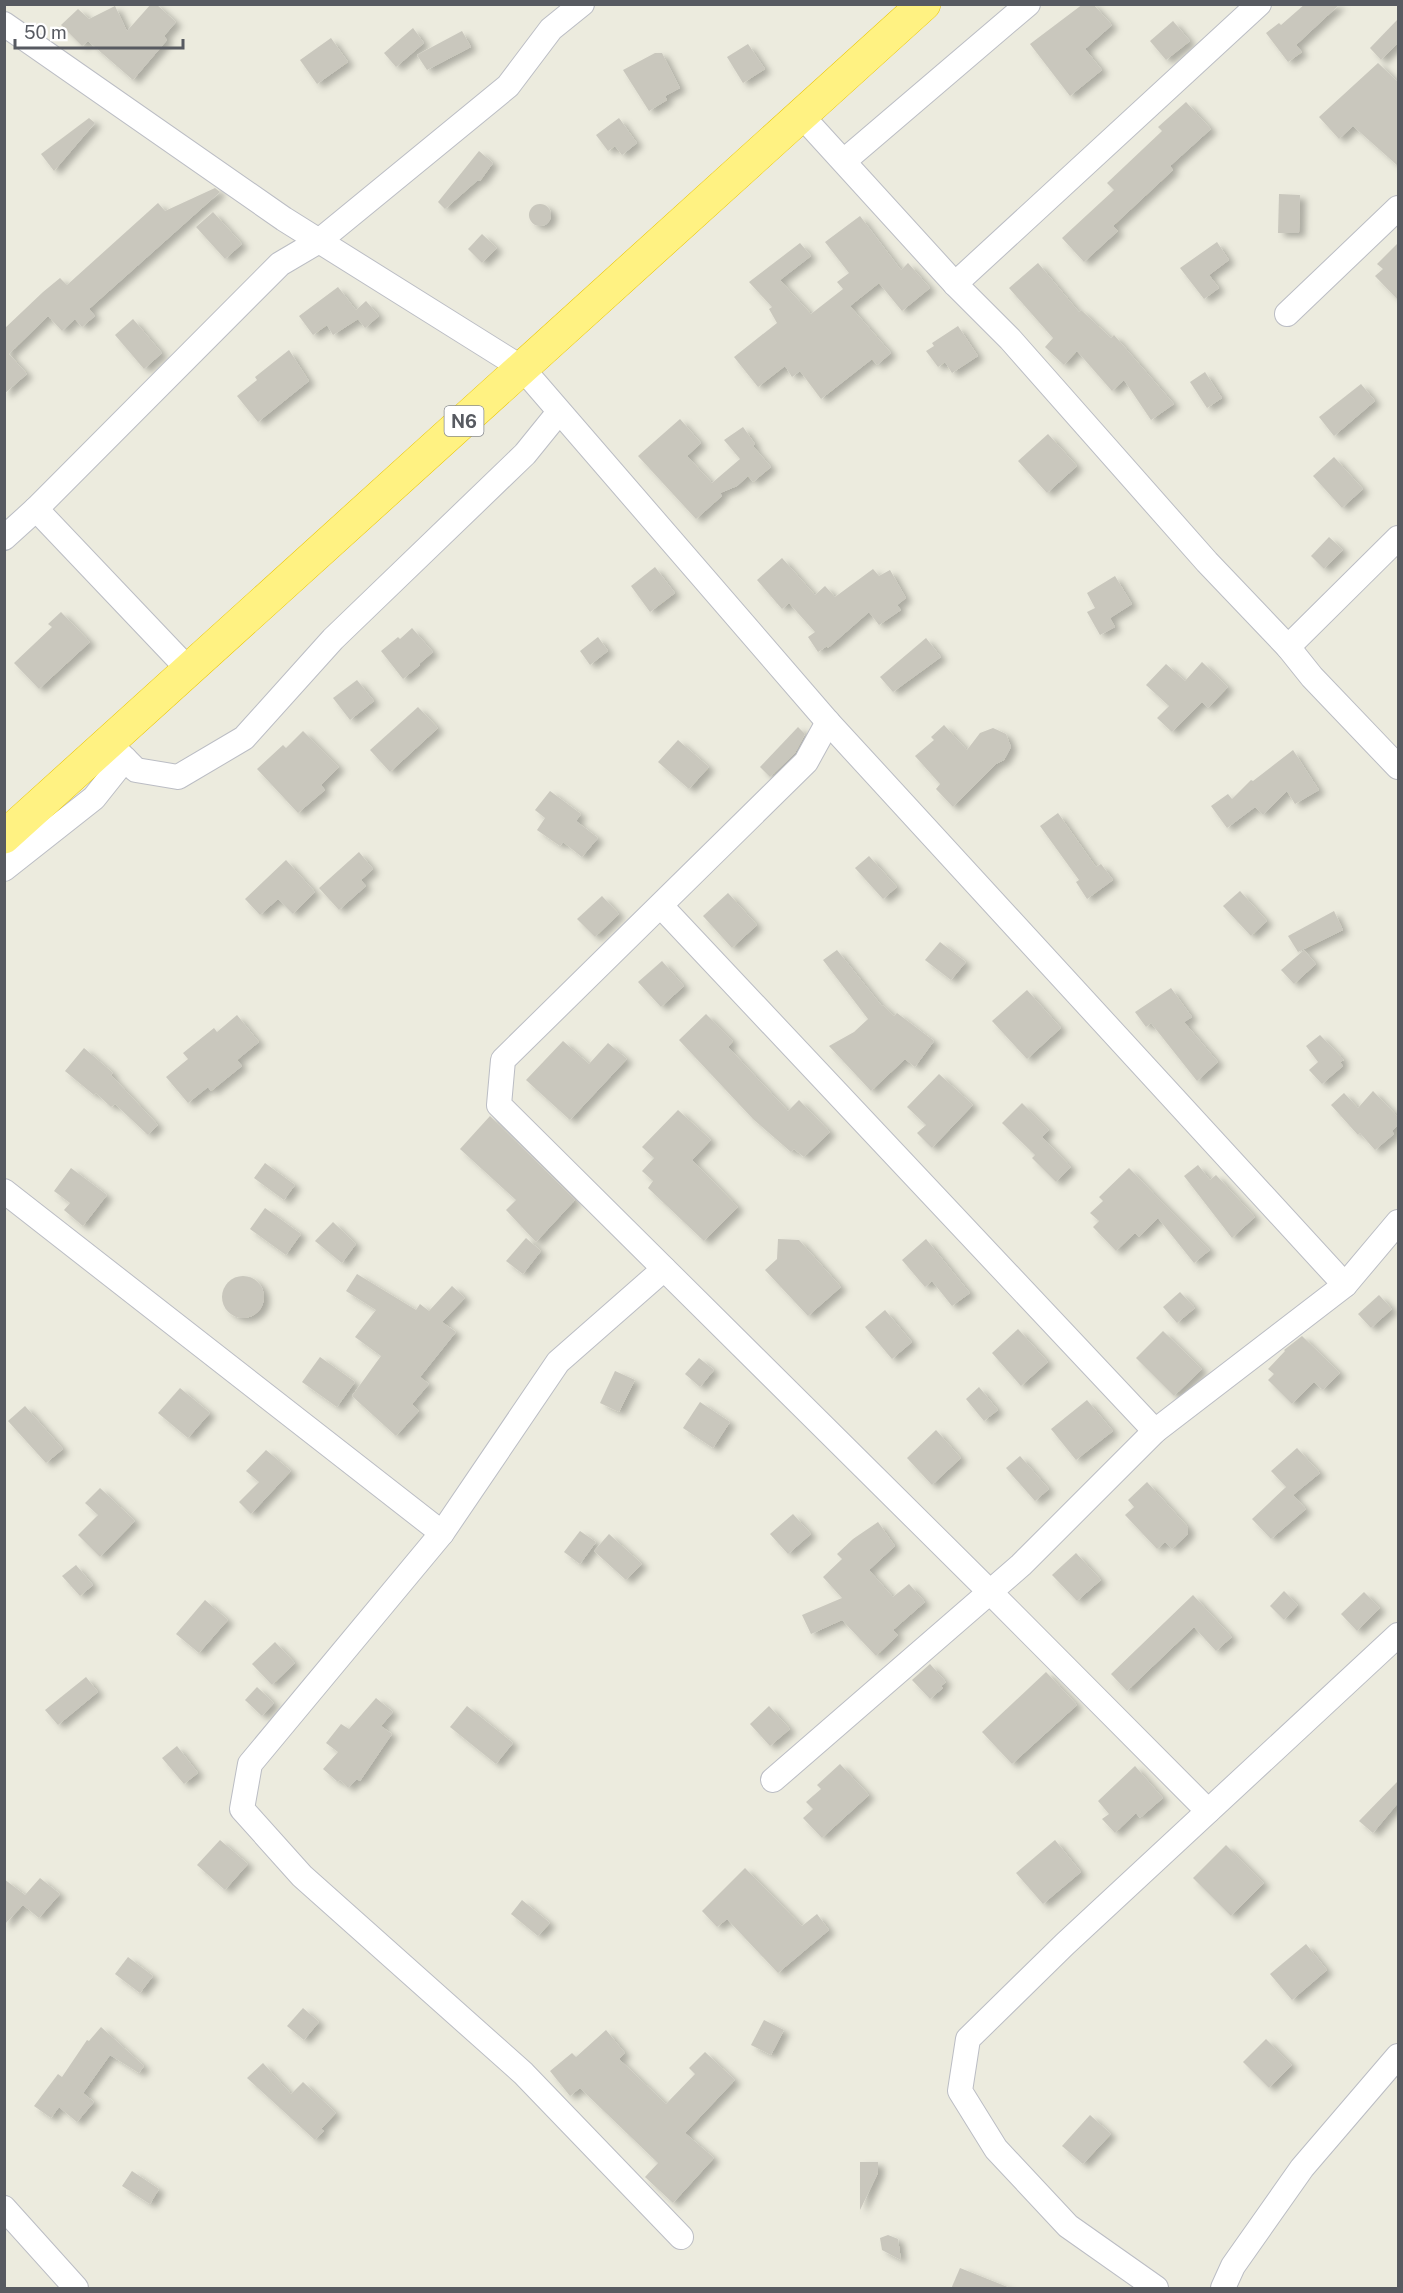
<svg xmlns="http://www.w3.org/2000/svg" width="1403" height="2293" viewBox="0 0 1403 2293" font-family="'Public Sans',sans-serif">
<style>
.building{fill:#c9c7bd;filter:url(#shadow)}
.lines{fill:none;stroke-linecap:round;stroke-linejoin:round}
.minor-casing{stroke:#bbbdc4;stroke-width:26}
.highway-casing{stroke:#eac500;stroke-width:34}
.minor{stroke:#fff;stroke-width:24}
.highway{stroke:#fff282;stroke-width:33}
.labels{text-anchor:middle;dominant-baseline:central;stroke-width:6;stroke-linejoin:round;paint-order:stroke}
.shield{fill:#fff;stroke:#898c90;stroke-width:1.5}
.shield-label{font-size:18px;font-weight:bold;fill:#575a61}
</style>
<defs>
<filter id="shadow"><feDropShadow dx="6" dy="4" stdDeviation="3" flood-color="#0004"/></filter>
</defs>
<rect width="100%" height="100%" fill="#ecebde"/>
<g class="building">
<path d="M151,4H156L176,22L164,36L167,40L133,80L88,41L82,46L61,25L78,9L89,19L115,6L127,31Z"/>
<path d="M1083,4H1093L1112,25L1085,49L1102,70L1070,96L1030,44Z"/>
<path d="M1305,4H1340L1296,45L1302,52L1288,62L1266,33L1279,23L1281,25Z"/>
<path d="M1398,19V43L1381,60L1370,48Z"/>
<path d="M1173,21L1190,41L1166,60L1150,41Z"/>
<path d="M413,28L424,43L396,67L384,53Z"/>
<path d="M462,31L471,47L427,70L417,55Z"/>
<path d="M331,38L348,62L317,84L300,60Z"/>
<path d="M748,44L765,69L743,83L727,57Z"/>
<path d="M655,53H662L680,88L665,96L667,100L649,111L623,70Z"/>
<path d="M1378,63L1398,82V166L1353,126L1339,139L1319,117Z"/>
<path d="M1186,102L1211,129L1170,166L1173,170L1113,226L1118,231L1084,262L1062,238L1114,190L1107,183L1162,131L1158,127Z"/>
<path d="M89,118L95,123L54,171L41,154Z"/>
<path d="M619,118L637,143L622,155L615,146L608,151L596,135Z"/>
<path d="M479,151L493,163L480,181L478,180L445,209L438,202Z"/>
<path d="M215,188L220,192L89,309L95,316L82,327L75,319L62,331L48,316L9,354L27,374L4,394V329L43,292L60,278L67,285L158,203L165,211Z"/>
<path d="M1279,194L1300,195L1299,233H1278Z"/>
<circle cx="540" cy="215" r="11"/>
<path d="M213,212L242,244L225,259L196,227Z"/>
<path d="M860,216L901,270L908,263L930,288L902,311L879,283L850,306L891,353L877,365L872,359L821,399L800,371L792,377L785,366L758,387L734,357L777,323L769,309L772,307L749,282L800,243L811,256L780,280L811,314L843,289L837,282L849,273L825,242Z"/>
<path d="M482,234L497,248L482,263L468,249Z"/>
<path d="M1217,242L1229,260L1209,275L1219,288L1204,299L1180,268Z"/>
<path d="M1398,243V300L1375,276L1383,269L1377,264Z"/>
<path d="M1038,263L1079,312L1081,310L1111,338L1114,335L1174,404L1151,420L1124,380L1112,391L1077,351L1064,365L1045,347L1053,338L1009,288Z"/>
<path d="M338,287L356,310L366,301L379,316L365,328L358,319L333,335L327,325L313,335L299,316Z"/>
<path d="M133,319L162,353L144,369L115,335Z"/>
<path d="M958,326L978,356L952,373L945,362L938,367L926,351L934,346L932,343Z"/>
<path d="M289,350L309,381L258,422L237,396L257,380L255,377Z"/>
<path d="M1205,372L1222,398L1207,408L1190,382Z"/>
<path d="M1361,384L1375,401L1334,436L1319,417Z"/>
<path d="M680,419L701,443L687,456L712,483L740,459L724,440L743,427L755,444L753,446L771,467L753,482L748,476L737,486L720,493L722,496L696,519L638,456Z"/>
<path d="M1048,434L1077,466L1047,493L1018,461Z"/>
<path d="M1334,457L1363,489L1342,508L1313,476Z"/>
<path d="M1329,537L1343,550L1324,569L1311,556Z"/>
<path d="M782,558L815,595L825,586L835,597L873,569L879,576L890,570L906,598L897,605L901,610L879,625L869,612L828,648L827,646L818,652L808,637L815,632L789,603L782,609L757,580Z"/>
<path d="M655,567L675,593L650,612L631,586Z"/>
<path d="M1115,576L1132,604L1110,618L1115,627L1100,635L1087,612L1095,608L1087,593Z"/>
<path d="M61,612L90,642L39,689L14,663L52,627L48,624Z"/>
<path d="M412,628L433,652L419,664L420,665L403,679L381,651L398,637L400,639Z"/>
<path d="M598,637L608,651L590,665L580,651Z"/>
<path d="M926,638L941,657L893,692L880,677Z"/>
<path d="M1202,662L1228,687L1208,708L1202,702L1172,732L1157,718L1169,706L1146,685L1166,664L1185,681Z"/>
<path d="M357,680L374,701L350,720L333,698Z"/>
<path d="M418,707L438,728L390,772L370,750Z"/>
<path d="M944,725L967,750L980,733L993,728L1006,734L1011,747L1004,760L996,764L953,807L936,789L940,784L915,756L934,740L931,737Z"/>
<path d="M798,727L805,734L795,753L770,777L760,767Z"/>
<path d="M303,731L339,767L321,785L325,790L298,813L257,769L283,745L286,748Z"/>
<path d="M678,740L709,767L689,789L658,762Z"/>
<path d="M1293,750L1319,790L1295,804L1287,791L1263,815L1255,807L1227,828L1211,806L1228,794L1232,799L1251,780L1253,781Z"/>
<path d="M550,791L581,814L576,821L598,838L582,857L563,842L560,846L537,830L545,818L535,810Z"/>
<path d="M1058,813L1096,867L1101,864L1113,880L1087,899L1076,882L1079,880L1040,826Z"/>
<path d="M359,852L373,869L361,880L366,886L339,910L319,888Z"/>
<path d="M869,856L897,887L883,899L855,868Z"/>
<path d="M286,860L315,892L293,914L278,899L260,915L245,899Z"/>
<path d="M1240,891L1267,921L1251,936L1223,906Z"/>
<path d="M728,893L757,925L732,948L703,916Z"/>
<path d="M602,896L619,914L595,937L577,919Z"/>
<path d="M1334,911L1343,930L1298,952L1288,936Z"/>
<path d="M940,942L966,962L951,980L925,960Z"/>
<path d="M837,950L882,1006L883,1005L894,1016L897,1013L934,1041L915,1067L905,1059L871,1091L829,1046L854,1032L868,1019L823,960Z"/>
<path d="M1304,950L1316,964L1294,984L1281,970Z"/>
<path d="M662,961L684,986L661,1007L638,982Z"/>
<path d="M1171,988L1192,1017L1184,1022L1218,1062L1197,1081L1151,1023L1146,1027L1135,1012Z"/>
<path d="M1027,990L1061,1028L1027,1059L992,1021Z"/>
<path d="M706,1014L733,1041L728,1047L788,1111L799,1100L830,1132L804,1157L794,1149L791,1152L753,1119L679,1040Z"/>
<path d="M237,1015L259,1042L237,1060L242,1066L211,1091L208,1087L188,1103L166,1077L188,1059L183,1053L214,1028L217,1032Z"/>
<path d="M1320,1035L1344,1060L1340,1062L1343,1066L1322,1084L1309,1070L1318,1062L1306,1046Z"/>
<path d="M563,1041L589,1064L608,1043L627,1059L570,1120L526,1080Z"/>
<path d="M84,1048L113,1073L111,1075L158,1125L148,1135L115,1104L111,1107L96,1093L94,1095L65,1071Z"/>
<path d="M939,1074L973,1105L932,1148L917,1133L926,1125L907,1107Z"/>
<path d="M1373,1091L1398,1117V1125L1392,1131L1394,1134L1375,1150L1360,1133L1358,1135L1331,1105L1344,1093L1358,1108Z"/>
<path d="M1022,1103L1049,1130L1042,1137L1071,1167L1056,1182L1032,1158L1035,1155L1002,1123Z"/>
<path d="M678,1110L711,1140L692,1160L738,1207L704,1241L648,1188L653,1181L642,1171L654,1158L642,1147Z"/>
<path d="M490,1116L575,1200L536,1242L506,1210L516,1200L460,1149Z"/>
<path d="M265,1163L295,1185L284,1200L254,1178Z"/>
<path d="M1198,1165L1210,1180L1216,1175L1255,1217L1232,1238L1184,1176Z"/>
<path d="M71,1168L107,1195L83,1226L64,1210L70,1203L54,1191Z"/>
<path d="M1129,1168L1157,1197L1210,1250L1194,1263L1158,1218L1139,1237L1135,1233L1116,1251L1093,1227L1099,1221L1090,1213L1103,1201L1099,1197Z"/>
<path d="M265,1208L301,1234L286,1255L250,1229Z"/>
<path d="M333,1222L356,1244L342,1263L315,1241Z"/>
<path d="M526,1238L541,1251L523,1274L506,1261Z"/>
<path d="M778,1239L799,1240L841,1287L808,1316L765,1270L777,1259Z"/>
<path d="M926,1239L970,1293L952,1306L932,1281L925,1287L902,1260Z"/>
<path d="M357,1274L416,1310L420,1304L429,1311L452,1286L465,1298L442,1322L456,1332L420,1377L429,1384L412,1404L419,1411L396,1436L352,1396L381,1356L355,1337L376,1310L346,1291Z"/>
<circle cx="243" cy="1297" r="21"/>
<path d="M1180,1292L1195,1308L1177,1323L1163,1307Z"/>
<path d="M1379,1295L1392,1309L1371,1328L1358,1314Z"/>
<path d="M885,1310L912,1342L892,1359L865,1327Z"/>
<path d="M1018,1329L1048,1362L1021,1386L992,1353Z"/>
<path d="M1163,1331L1202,1369L1174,1396L1136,1358Z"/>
<path d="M1302,1336L1340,1373L1323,1390L1314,1382L1292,1404L1268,1380L1274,1374L1268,1369L1285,1351L1284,1350Z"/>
<path d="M320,1357L355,1382L337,1407L302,1382Z"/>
<path d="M699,1358L714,1370L700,1387L685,1374Z"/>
<path d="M615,1371L635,1380L619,1412L600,1403Z"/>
<path d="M979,1387L998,1410L984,1421L966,1399Z"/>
<path d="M180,1388L210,1413L188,1438L158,1413Z"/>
<path d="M1087,1400L1113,1431L1076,1460L1051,1429Z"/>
<path d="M700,1402L730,1422L713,1448L683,1428Z"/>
<path d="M25,1406L63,1449L46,1463L8,1421Z"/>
<path d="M936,1430L961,1458L932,1485L907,1458Z"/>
<path d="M1297,1448L1320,1473L1293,1495L1306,1509L1271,1539L1252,1519L1286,1487L1271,1471Z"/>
<path d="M266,1450L291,1471L251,1514L239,1502L259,1482L246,1471Z"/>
<path d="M1020,1456L1049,1489L1035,1501L1006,1468Z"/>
<path d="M1147,1482L1188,1527V1534L1172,1549L1165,1542L1157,1549L1125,1515L1134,1507L1128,1500Z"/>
<path d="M100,1488L135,1521L100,1557L78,1535L98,1515L85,1503Z"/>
<path d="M793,1514L811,1534L788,1554L770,1534Z"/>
<path d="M878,1522L895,1546L869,1570L893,1597L909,1584L925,1602L893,1630L898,1635L876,1656L842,1620L811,1634L802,1615L842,1598L823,1577L842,1559L837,1554L853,1539Z"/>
<path d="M580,1531L596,1542L580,1564L564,1552Z"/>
<path d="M609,1534L642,1564L626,1580L594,1551Z"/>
<path d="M1076,1553L1101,1580L1077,1601L1052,1575Z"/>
<path d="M76,1565L93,1585L80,1596L62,1576Z"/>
<path d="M1284,1591L1298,1605L1284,1620L1270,1606Z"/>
<path d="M1364,1592L1380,1608L1357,1631L1341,1614Z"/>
<path d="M1193,1595L1232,1637L1216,1651L1194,1627L1127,1691L1111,1674Z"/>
<path d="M205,1600L228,1620L199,1653L176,1634Z"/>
<path d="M275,1642L295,1663L272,1685L252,1664Z"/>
<path d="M930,1664L946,1682L941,1686L943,1688L930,1699L912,1680Z"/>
<path d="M1046,1672L1077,1705L1012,1764L982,1732Z"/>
<path d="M86,1677L98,1692L58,1725L45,1710Z"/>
<path d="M257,1687L274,1703L262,1716L245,1700Z"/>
<path d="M376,1698L393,1712L381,1726L392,1734L360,1781L357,1779L348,1788L340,1780L338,1782L323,1769L338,1752L326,1743L341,1724L349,1729Z"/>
<path d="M467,1706L513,1743L496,1764L450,1727Z"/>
<path d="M769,1706L790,1729L770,1746L750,1724Z"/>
<path d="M177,1746L198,1773L184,1784L162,1758Z"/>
<path d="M840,1764L869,1795L822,1838L803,1818L813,1809L806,1802L821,1789L817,1785Z"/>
<path d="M1135,1766L1163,1798L1140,1818L1136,1813L1115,1833L1102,1819L1109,1814L1098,1801Z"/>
<path d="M1398,1781V1803L1373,1833L1359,1821Z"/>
<path d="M220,1840L248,1864L225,1890L197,1865Z"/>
<path d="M1055,1840L1081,1872L1043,1904L1016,1873Z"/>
<path d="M1226,1845L1264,1883L1231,1916L1193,1878Z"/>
<path d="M745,1868L802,1926L817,1914L829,1930L778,1973L727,1919L717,1927L702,1911Z"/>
<path d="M40,1878L60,1894L39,1918L23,1905L4,1925V1879L25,1895Z"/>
<path d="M522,1900L550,1923L538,1936L511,1914Z"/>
<path d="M1306,1944L1327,1970L1292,2000L1270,1974Z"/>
<path d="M128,1957L153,1976L140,1993L115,1974Z"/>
<path d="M303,2008L319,2022L304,2040L287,2026Z"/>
<path d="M764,2020L784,2030L771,2055L751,2045Z"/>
<path d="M101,2027L144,2066L139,2073L110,2055L83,2093L94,2102L77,2122L59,2107L51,2118L34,2106L58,2074L62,2077L87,2040L89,2041Z"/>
<path d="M606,2030L625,2053L619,2059L666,2104L695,2074L689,2068L705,2052L735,2080L685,2133L714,2158L673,2203L645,2177L658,2163L580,2088L570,2096L550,2071L572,2053L576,2057Z"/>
<path d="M1266,2039L1292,2065L1269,2088L1243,2062Z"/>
<path d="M263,2063L291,2094L303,2082L336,2113L321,2129L324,2131L315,2140L247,2078Z"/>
<path d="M1090,2115L1111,2134L1083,2164L1062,2146Z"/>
<path d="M860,2162H878V2173L860,2210Z"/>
<path d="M132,2171L159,2189L150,2204L122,2186Z"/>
<path d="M888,2235L898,2239L901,2260L882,2250L880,2238Z"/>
<path d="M960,2268L1010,2288V2289H951Z"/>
</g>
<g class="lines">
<defs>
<g id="minor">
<path d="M4,24L284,219L522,368L828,722L1345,1285"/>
<path d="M801,115L955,284L1010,339L1207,562L1288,647L1312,677L1398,767"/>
<path d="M844,161L1028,4"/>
<path d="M955,284L1259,4"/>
<path d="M1287,314L1398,208"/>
<path d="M36,509L189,670"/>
<path d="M4,538L36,509L280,264L319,241L508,86L551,29L582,4"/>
<path d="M1288,647L1398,538"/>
<path d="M828,722L806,762L503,1060L499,1105L990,1592L1208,1811"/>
<path d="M108,742L136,770L178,777L244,738L333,639L525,454L559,412"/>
<path d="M4,869L94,798L125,759"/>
<path d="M661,906L1155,1431"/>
<path d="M4,1191L442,1533"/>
<path d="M664,1269L558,1362L442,1533L250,1764L242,1809L302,1876L523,2073L681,2237"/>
<path d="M773,1780L1021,1565L1155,1431L1345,1285L1398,1222"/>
<path d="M4,2208L76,2288"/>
<path d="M1156,2288L1068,2226L996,2149L960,2091L968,2039L1065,1944L1398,1635"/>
<path d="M1223,2288L1233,2266L1302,2168L1398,2056"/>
</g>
<path id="highway" d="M4,837L924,4"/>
</defs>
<use href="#minor" class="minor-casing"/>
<use href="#highway" class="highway-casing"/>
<use href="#minor" class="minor"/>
<use href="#highway" class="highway"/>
</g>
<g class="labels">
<rect class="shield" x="444.5" y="406" width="39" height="30" rx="4.5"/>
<g class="shield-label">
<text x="464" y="421">N6</text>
</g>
</g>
<rect width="1403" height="2293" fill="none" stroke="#575a61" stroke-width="12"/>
<path d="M15 39v9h168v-9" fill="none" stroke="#575a61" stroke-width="3"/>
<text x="24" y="39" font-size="18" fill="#575a61" stroke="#ffffff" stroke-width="4.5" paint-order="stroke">50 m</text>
</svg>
